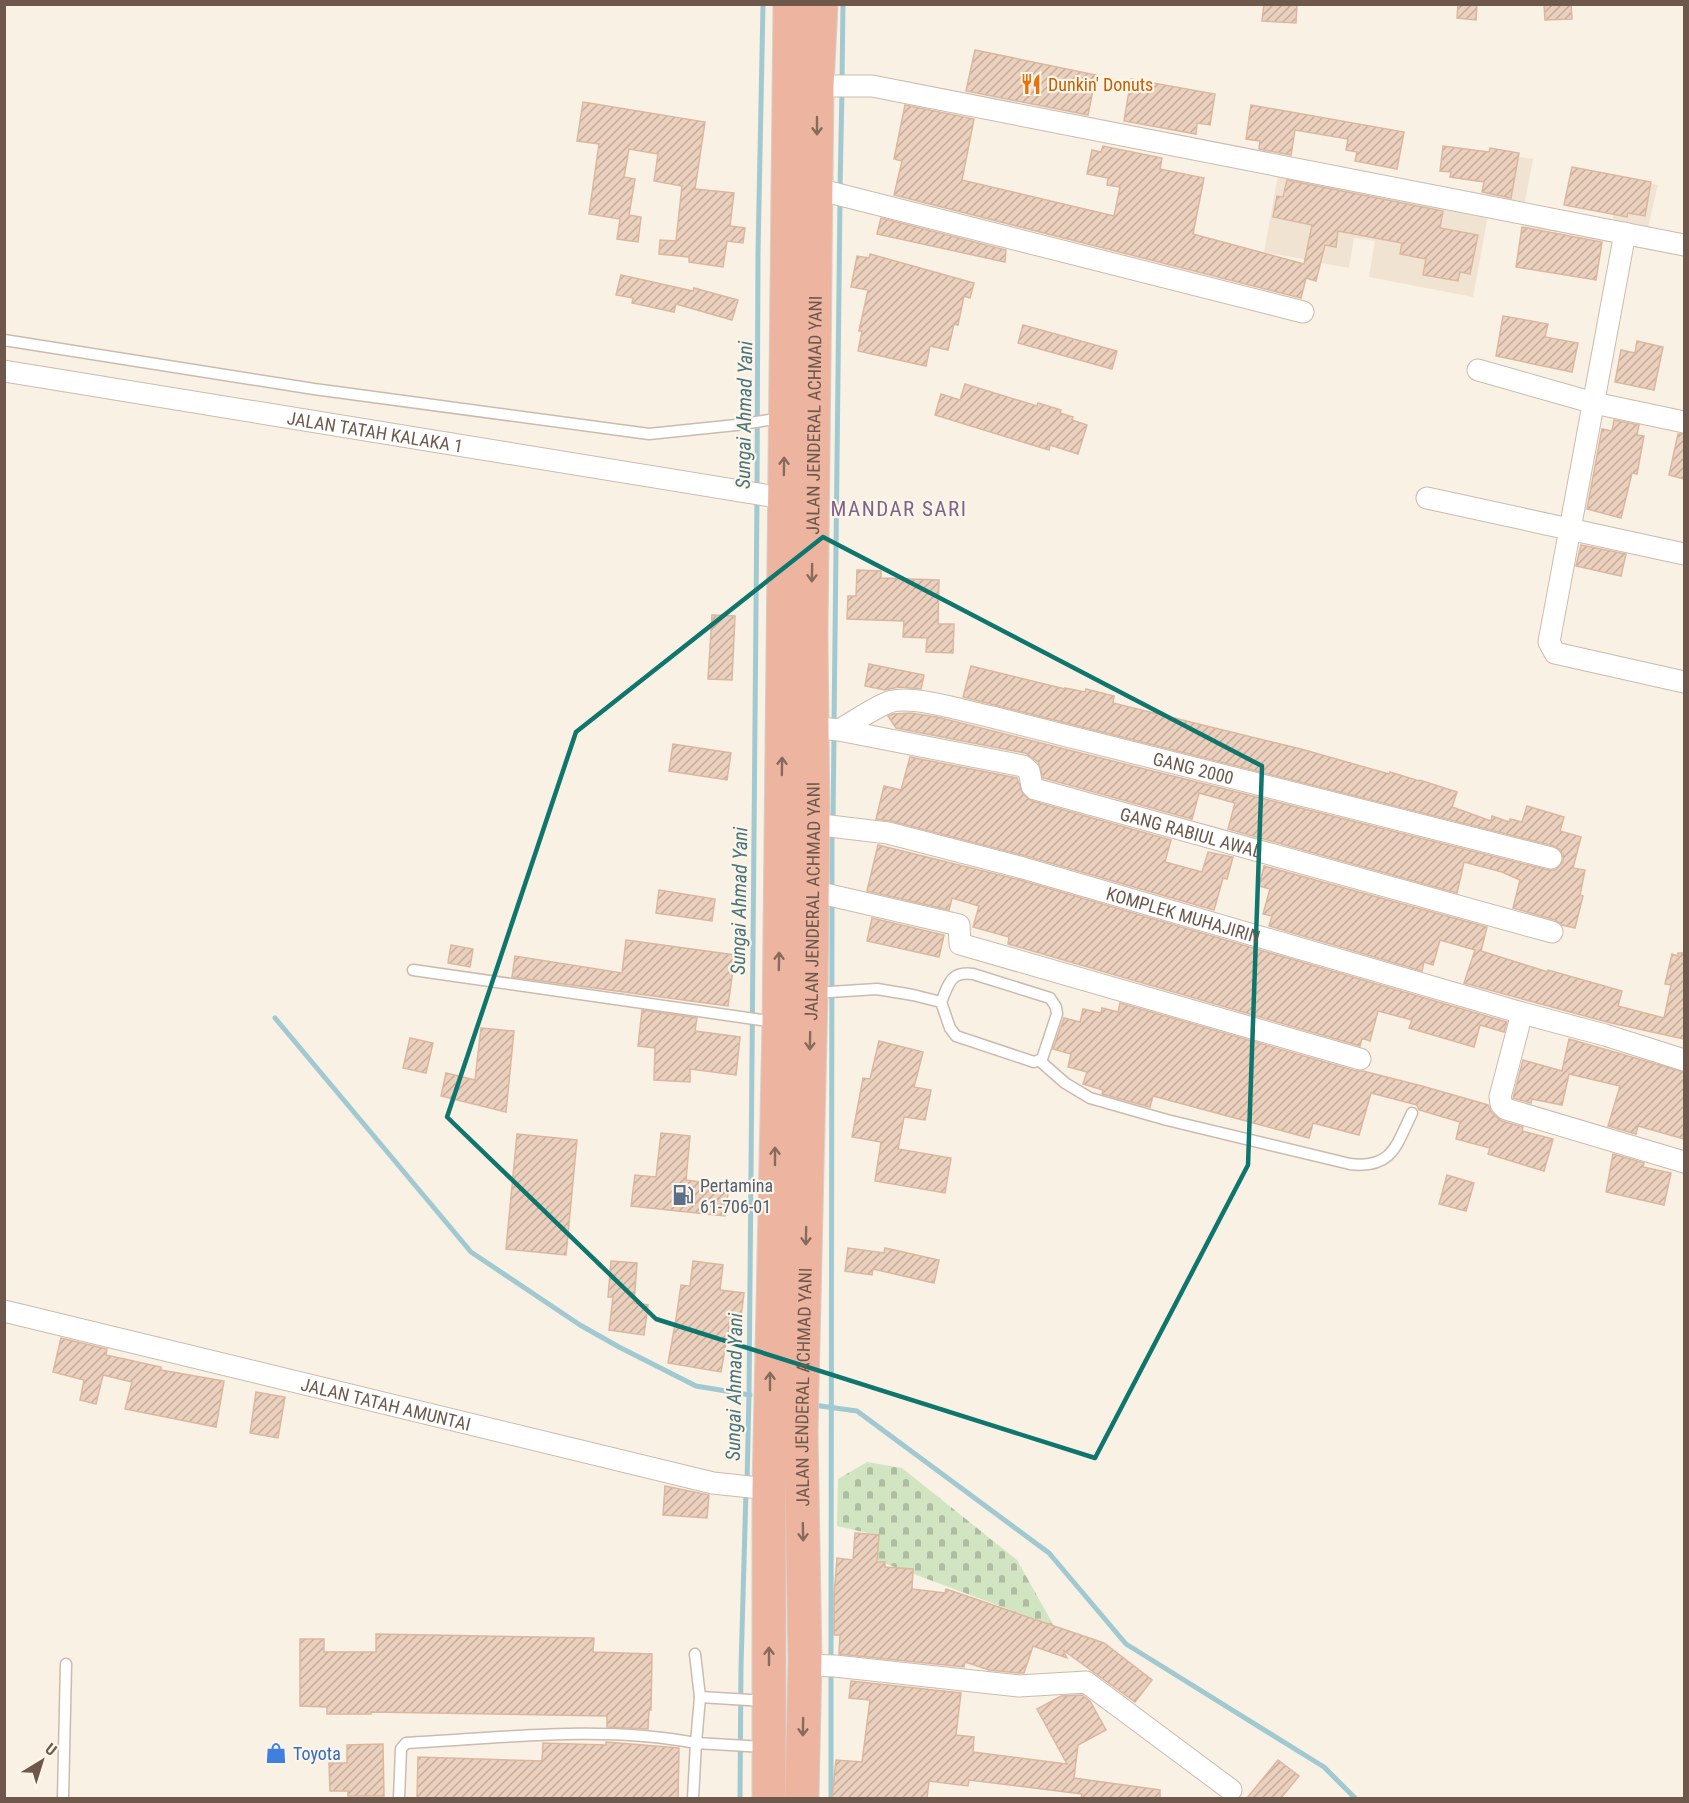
<svg xmlns="http://www.w3.org/2000/svg" width="1689" height="1803" viewBox="0 0 1689 1803" font-family="'Roboto Condensed',sans-serif">
<style>
.residential{fill:#f0e3d2}
.cemetery{fill:url(#cemetery-stones)}
.lines{fill:none;stroke-linecap:round;stroke-linejoin:round}
.stream{stroke:#a1c9d1;stroke-width:5}
.building{fill:url(#building-hatch);stroke:#dcb7a0;stroke-width:1.5}
.lane-casing{stroke:#cbbbae;stroke-width:13}
.street-casing{stroke:#cbbbae;stroke-width:23}
.highway-casing{stroke:#d6d0cd;stroke-width:35}
.lane{stroke:#fff;stroke-width:10}
.street{stroke:#fff;stroke-width:21}
.highway{stroke:#edb5a0;stroke-width:33}
.oneway{stroke:#876b5d}
.marked{fill:none;stroke:#0f766e;stroke-width:4.5;stroke-linejoin:round}
.labels{text-anchor:middle;dominant-baseline:central;stroke-width:4.5;stroke-linejoin:round;paint-order:stroke}
.food-label{font-size:18px;fill:#c56008;stroke:#fdf5e8;text-anchor:start}
.street-label{font-size:18px;fill:#6e584c;stroke:#fdf5e8}
.service-label{font-size:18px;fill:#4e5e75;stroke:#fdf5e8;text-anchor:start}
.shop-label{font-size:18px;fill:#366cbe;stroke:#fdf5e8;text-anchor:start}
.water-label{font-size:20px;font-style:italic;fill:#487680;stroke:#fdf5e8}
.quarter-label{font-size:21px;letter-spacing:1.5px;fill:#7d648b;stroke:#fdf5e8}
</style>
<defs>
<pattern id="cemetery-stones" width="16" height="16" patternUnits="userSpaceOnUse" patternTransform="scale(1.5)"><rect width="16" height="16" fill="#d1e5c3"/><path d="M2 7V4a2 2 0 0 1 4 0v3zM10 15v-3a2 2 0 0 1 4 0v3z" fill="#aebca1"/></pattern>
<pattern id="building-hatch" width="6" height="6" patternUnits="userSpaceOnUse" patternTransform="scale(1.5)"><rect width="6" height="6" fill="#ecd0be"/><path d="M-1 1l2-2M0 6l6-6M5 7l2-2" fill="none" stroke="#c3ac9d"/></pattern>
</defs>
<rect width="100%" height="100%" fill="#f9f1e3"/>
<g class="residential">
<path d="M1494,154L1533,159L1524,207L1486,195Z"/>
<path d="M1279,170L1489,210L1473,297L1369,277L1375,241L1354,238L1349,268L1264,252Z"/>
<path d="M1619,177L1658,185L1648,227L1613,219Z"/>
</g>
<path class="cemetery" d="M867,1462L902,1468L1017,1560L1054,1626L876,1560V1535L837,1526L838,1479Z"/>
<g class="lines">
<g class="stream">
<path d="M842,81L843,4"/>
<path d="M840,189L842,90"/>
<path d="M757,489L758,253L763,4"/>
<path d="M834,726L840,201"/>
<path d="M833,822L834,735"/>
<path d="M832,891V831"/>
<path d="M275,1018L471,1252L580,1325L619,1347L696,1386L750,1395"/>
<path d="M813,1405L857,1411L1049,1553L1126,1644L1324,1767L1355,1798"/>
<path d="M747,1482L749,1395L757,498"/>
<path d="M831,1662L832,900"/>
<path d="M740,1798L741,1667L746,1491"/>
<path d="M831,1798V1671"/>
</g>
</g>
<g class="building">
<path d="M1264,4H1297L1296,23L1262,21Z"/>
<path d="M1458,4H1477L1476,20L1457,18Z"/>
<path d="M1544,4H1571L1572,19L1545,20Z"/>
<path d="M975,50L1096,75L1088,115L966,91Z"/>
<path d="M1131,79L1215,94L1210,125L1197,123L1196,134L1124,121Z"/>
<path d="M583,102L705,122L695,189L734,193L730,226L745,228L743,243L727,241L723,267L689,262V257L659,254L660,240L676,241L682,186L654,181L658,154L629,149L624,177L635,179L629,215L641,217L638,242L617,239L620,219L589,214L599,144L577,141Z"/>
<path d="M905,105L974,119L962,180L1114,216L1120,187L1107,185L1108,178L1087,174L1092,150L1101,152L1103,146L1162,158L1160,169L1204,178L1193,234L1304,264L1312,225L1273,217L1277,196L1283,197L1287,180L1443,211L1440,228L1478,235L1470,274L1460,272L1458,281L1423,275L1426,259L1400,254L1402,243L1338,231L1336,247L1325,245L1316,281L1306,278L1301,298L894,195L902,161L894,159Z"/>
<path d="M1251,105L1404,132L1397,169L1355,161L1357,152L1346,150L1348,139L1295,130L1291,155L1259,149L1260,141L1246,139Z"/>
<path d="M1443,146L1489,152L1490,148L1519,153L1511,198L1482,192L1484,182L1450,177L1451,172L1440,171Z"/>
<path d="M1572,167L1651,182L1645,216L1628,213L1627,217L1564,205Z"/>
<path d="M881,218L1006,250L1005,262L877,234Z"/>
<path d="M1522,227L1602,242L1596,280L1516,267Z"/>
<path d="M870,254L974,283L970,298L964,296L958,325L954,324L948,350L930,346L926,366L858,351L862,331H859L868,290L851,287L857,256L869,258Z"/>
<path d="M621,275L693,291L694,288L738,300L732,320L676,304L674,312L632,303L633,298L616,295Z"/>
<path d="M1503,316L1548,324L1545,337L1578,343L1572,372L1496,356Z"/>
<path d="M1023,325L1117,351L1112,369L1018,343Z"/>
<path d="M1637,341L1663,347L1654,390L1615,382L1621,350L1635,353Z"/>
<path d="M965,384L1037,406L1038,403L1061,410L1060,413L1073,417L1072,420L1087,425L1078,454L1050,445L1049,450L935,415L941,394L960,400Z"/>
<path d="M1614,420L1639,425L1637,435L1644,436L1637,474L1632,473L1621,518L1587,509L1602,429L1612,431Z"/>
<path d="M1678,434H1684V479L1669,475Z"/>
<path d="M1581,545L1626,554L1621,576L1576,566Z"/>
<path d="M857,570L881,571V578L939,580L938,624H954L953,653L926,652L927,638L903,637L904,621L847,619L848,596H856Z"/>
<path d="M712,615L735,616L732,680L708,679Z"/>
<path d="M869,664L924,675L921,689L899,687L885,690L865,686Z"/>
<path d="M971,666L1065,689V688L1085,692L1086,689L1114,696L1113,703L1301,749L1389,774L1390,772L1419,781L1420,780L1457,792L1452,807L1491,821L1492,816L1509,822L1510,819L1522,822L1527,806L1564,817L1560,831L1581,837L1573,868L1585,870L1580,895L1583,896L1575,928L1562,925L1555,920L1513,908L1520,880L1502,872L1464,862L1457,893L1228,829L1235,803L1199,793L1192,819L1043,778L1038,762L1025,753L896,728L888,716L893,714L910,713L937,717L1548,870H1555L1563,862V854L1559,849L1554,846L963,697Z"/>
<path d="M673,744L731,753L727,780L669,771Z"/>
<path d="M910,757L1017,778L1023,794L1032,801L1171,840L1165,862L1202,872L1208,852L1233,857L1227,879L1223,878L1214,910L1026,856L891,821L876,819L884,786L901,790Z"/>
<path d="M878,845L1020,880L1507,1022L1504,1032L1480,1025L1474,1047L1409,1028L1412,1020L1378,1011L1370,1041L1362,1038L1360,1046L1008,944L1009,937L973,927L979,906L952,898L949,910L867,891Z"/>
<path d="M1264,866L1487,927L1481,951L1548,972V970L1622,991L1618,1006L1664,1018L1671,985L1665,984L1672,954L1678,956V953H1684V1039L1607,1022L1464,983L1475,950L1440,940L1433,965L1424,962L1422,971L1269,926L1272,916L1263,914L1270,889L1259,886Z"/>
<path d="M659,890L715,899L712,921L656,913Z"/>
<path d="M872,918L944,935L939,957L867,941Z"/>
<path d="M626,940L735,955L728,1006L512,977L515,956L622,973Z"/>
<path d="M451,945L473,949L470,967L448,963Z"/>
<path d="M1120,1003L1356,1071H1363L1422,1086L1488,1105L1492,1113L1502,1121L1523,1127L1522,1131L1553,1139L1544,1171L1488,1154L1490,1148L1456,1139L1460,1122L1419,1110L1417,1105L1371,1093L1359,1135L1313,1123L1309,1138L1153,1096L1150,1107L1102,1094L1103,1090L1083,1084L1087,1072L1068,1067L1071,1054L1053,1049L1064,1018L1080,1022L1083,1009L1101,1013L1102,1008L1118,1012Z"/>
<path d="M642,1010L697,1018L695,1031L740,1037L736,1075L690,1069V1082L654,1080L655,1048L638,1046Z"/>
<path d="M481,1028L514,1031L506,1112L441,1096L446,1073L475,1080Z"/>
<path d="M410,1038L433,1043L426,1073L403,1068Z"/>
<path d="M1569,1039L1684,1072V1139L1638,1126L1636,1134L1608,1126L1620,1086L1569,1074L1562,1105L1532,1099L1531,1103L1513,1098L1523,1060L1562,1071Z"/>
<path d="M879,1041L923,1052L914,1087L931,1090L925,1120L904,1117L898,1149L951,1158L945,1193L875,1181L881,1142L852,1137L863,1078L870,1079Z"/>
<path d="M661,1133L690,1136L686,1180L729,1186L725,1216L631,1206L635,1175L656,1177Z"/>
<path d="M517,1134L577,1140L566,1255L506,1249Z"/>
<path d="M1613,1154L1644,1163L1643,1167L1671,1173L1664,1205L1606,1192Z"/>
<path d="M1447,1175L1474,1183L1466,1211L1439,1204Z"/>
<path d="M848,1248L884,1253L885,1248L939,1260L934,1283L873,1269L872,1275L845,1271Z"/>
<path d="M611,1261L637,1263L634,1303L648,1305L644,1335L609,1330L613,1297H608Z"/>
<path d="M693,1261L723,1265L720,1290L744,1293L741,1317L731,1315L721,1372L668,1363L676,1319L681,1285L690,1286Z"/>
<path d="M61,1338L107,1349L106,1355L161,1367V1370L224,1381L216,1427L125,1409L132,1382L103,1375L96,1404L80,1400L84,1380L53,1372Z"/>
<path d="M256,1392L285,1397L278,1438L250,1433Z"/>
<path d="M665,1486L709,1495L707,1518L663,1515Z"/>
<path d="M855,1533L879,1535L877,1562H885V1567L913,1569L912,1589L945,1593L946,1589L1104,1643L1152,1680L1135,1702L1063,1650L1067,1658L1033,1646L1024,1673H1019L989,1670L965,1662L964,1667L839,1654L840,1635H834V1597L837,1558L853,1560Z"/>
<path d="M376,1634L594,1638L593,1652L652,1654L651,1710H649L648,1729L607,1727V1716L371,1712V1714H327V1707L300,1706V1639H324V1652H376Z"/>
<path d="M851,1681L961,1693L956,1735L974,1737L973,1752L1067,1764L1037,1709L1061,1696L1082,1695L1090,1701L1106,1730L1078,1745L1074,1778L1160,1790V1798H1081L1082,1794L969,1780L968,1786L929,1781L927,1798H832L836,1760L862,1762L870,1700L849,1698Z"/>
<path d="M606,1742L679,1748L678,1798H417L418,1757L542,1761L543,1743L606,1745Z"/>
<path d="M383,1744L384,1796H348V1791H330L329,1763H347V1745Z"/>
<path d="M1278,1760L1299,1776L1281,1798H1247Z"/>
</g>
<g class="lines">
<defs>
<g id="lane">
<path d="M4,340L314,389L649,434L736,425L782,418"/>
<path d="M413,970L775,1022"/>
<path d="M814,993L877,989L913,995L941,1002L950,1028L956,1036L1034,1062L1042,1059L1057,1014L1056,1007L1050,998L973,974C950,971 949,984 941,1002"/>
<path d="M1040,1061L1065,1083L1090,1098L1167,1120L1350,1164C1392,1169 1396,1146 1412,1113"/>
<path d="M700,1697L766,1701"/>
<path d="M63,1798L66,1664"/>
<path d="M399,1798L401,1749L406,1743C502,1738 601,1725 696,1743L700,1697L695,1654"/>
<path d="M693,1798L696,1743L766,1747"/>
</g>
<g id="street">
<path d="M817,86H872L1684,245"/>
<path d="M817,189L1303,312"/>
<path d="M1625,233L1549,642L1555,653L1684,682"/>
<path d="M1478,370L1594,403L1684,422"/>
<path id="s1" d="M4,371L783,498"/>
<path d="M1427,498L1684,554"/>
<path id="s2" d="M812,727L839,730L1023,766L1029,771L1032,786L1035,789L1552,932"/>
<path id="s3" d="M839,730C855,721 872,709 889,702C912,694 967,712 992,717L1551,858"/>
<path id="s4" d="M813,824L888,833L1023,868L1522,1013L1605,1035L1684,1060"/>
<path d="M812,891L959,925L960,944L1360,1059"/>
<path d="M1522,1013L1500,1097L1501,1104L1506,1109L1684,1162"/>
<path id="s5" d="M4,1311L713,1483L769,1489"/>
<path d="M804,1665L835,1666L1019,1686L1086,1682L1231,1790"/>
</g>
<g id="highway">
<path d="M769,1798V1489L779,1023L790,4"/>
<path id="s6" d="M802,1798L805,1660L801,1431L811,993L813,824L811,635L817,86L821,4"/>
</g>
</defs>
<use href="#lane" class="lane-casing"/>
<use href="#street" class="street-casing"/>
<use href="#highway" class="highway-casing"/>
<use href="#lane" class="lane"/>
<use href="#street" class="street"/>
<use href="#highway" class="highway"/>
</g>
<defs><path id="oneway-shaft" d="M-6 0H5M1.5-3L5.5 0L1.5 3" fill="none" stroke-width="1.6" stroke-linecap="round" stroke-linejoin="round" transform="scale(1.5)"/></defs>
<g class="oneway">
<use href="#oneway-shaft" transform="translate(817 126) rotate(90)"/>
<use href="#oneway-shaft" transform="translate(784 466) rotate(-89)"/>
<use href="#oneway-shaft" transform="translate(812 573) rotate(91)"/>
<use href="#oneway-shaft" transform="translate(782 766) rotate(-89)"/>
<use href="#oneway-shaft" transform="translate(779 961) rotate(-89)"/>
<use href="#oneway-shaft" transform="translate(810 1041) rotate(91)"/>
<use href="#oneway-shaft" transform="translate(775 1156) rotate(-90)"/>
<use href="#oneway-shaft" transform="translate(806 1236) rotate(91)"/>
<use href="#oneway-shaft" transform="translate(770 1381) rotate(-90)"/>
<use href="#oneway-shaft" transform="translate(803 1532) rotate(89)"/>
<use href="#oneway-shaft" transform="translate(769 1656) rotate(-90)"/>
<use href="#oneway-shaft" transform="translate(803 1727) rotate(91)"/>
</g>
<path class="marked" d="M823,537L1262,766L1248,1165L1095,1458L656,1319L447,1117L576,732Z"/>
<defs>
<symbol id="restaurant-bare" viewBox="-9 -9 18 18"><path d="M-5-6h1v4h1v-4h1v4h1v-4h1v5L-1.5 .5V6h-2V.5L-5-1ZM5-6V6H3V1.5H1.5Q1.5-4 5-6Z" fill="#e8710a" stroke="#fdf5e8" stroke-width="2.5" paint-order="stroke"/></symbol>
<symbol id="fuel-bare" viewBox="-9 -9 18 18"><path d="M-5.5-6h7V0h2V4h1.3V-2.5L3-4.5l.8-.8L6-3V5H2.5V1h-1V6h-7ZM-4.2-4.7v3.2H.2V-4.7Z" fill="#5c6f8a" stroke="#fdf5e8" stroke-width="2.5" paint-order="stroke"/></symbol>
<symbol id="shop-bare" viewBox="-9 -9 18 18"><path d="M-5-2.5h2.3a2.7 3.5 0 0 1 5.4 0H5L5.5 6h-11ZM-1.5-2.5h3a1.5 2.3 0 0 0-3 0Z" fill="#3f7fe0" stroke="#fdf5e8" stroke-width="2.5" paint-order="stroke"/></symbol>
</defs>
<g fill-rule="evenodd">
<use href="#restaurant-bare" x="1016" y="69" width="30" height="30"/>
<use href="#fuel-bare" x="668" y="1180" width="30" height="30"/>
<use href="#shop-bare" x="261" y="1738" width="30" height="30"/>
</g>
<g class="labels">
<g class="food-label">
<text x="1048" y="84">Dunkin' Donuts</text>
</g>
<g class="street-label">
<text stroke="none"><textPath href="#s6" startOffset="1383">JALAN JENDERAL ACHMAD YANI</textPath></text>
<text stroke="none"><textPath href="#s1" startOffset="376">JALAN TATAH KALAKA 1</textPath></text>
<text stroke="none"><textPath href="#s3" startOffset="370">GANG 2000</textPath></text>
<text stroke="none"><textPath href="#s2" startOffset="404">GANG RABIUL AWAL</textPath></text>
<text stroke="none"><textPath href="#s6" startOffset="897">JALAN JENDERAL ACHMAD YANI</textPath></text>
<text stroke="none"><textPath href="#s4" startOffset="382">KOMPLEK MUHAJIRIN</textPath></text>
<text stroke="none"><textPath href="#s6" startOffset="411">JALAN JENDERAL ACHMAD YANI</textPath></text>
<text stroke="none"><textPath href="#s5" startOffset="393">JALAN TATAH AMUNTAI</textPath></text>
</g>
<g class="service-label">
<text x="700" y="1185">Pertamina<tspan x="700" dy="21">61-706-01</tspan></text>
</g>
<g class="shop-label">
<text x="293" y="1753">Toyota</text>
</g>
<g class="water-label">
<text transform="translate(744 415) rotate(-89)">Sungai Ahmad Yani</text>
<text transform="translate(739 901) rotate(-89)">Sungai Ahmad Yani</text>
<text transform="translate(734 1387) rotate(-89)">Sungai Ahmad Yani</text>
</g>
<g class="quarter-label">
<text x="899" y="509">MANDAR SARI</text>
</g>
</g>
<rect width="1689" height="1803" fill="none" stroke="#6e584c" stroke-width="12"/>
<g transform="translate(42 1761) rotate(38)" stroke="#fdf5e8" stroke-width="4.5" paint-order="stroke">
<path d="M0-4.5L10 22L0 15L-10 22Z" fill="#6e584c"/>
<text y="-9" font-size="16" font-weight="bold" text-anchor="middle" fill="#6e584c">U</text>
</g>
</svg>
